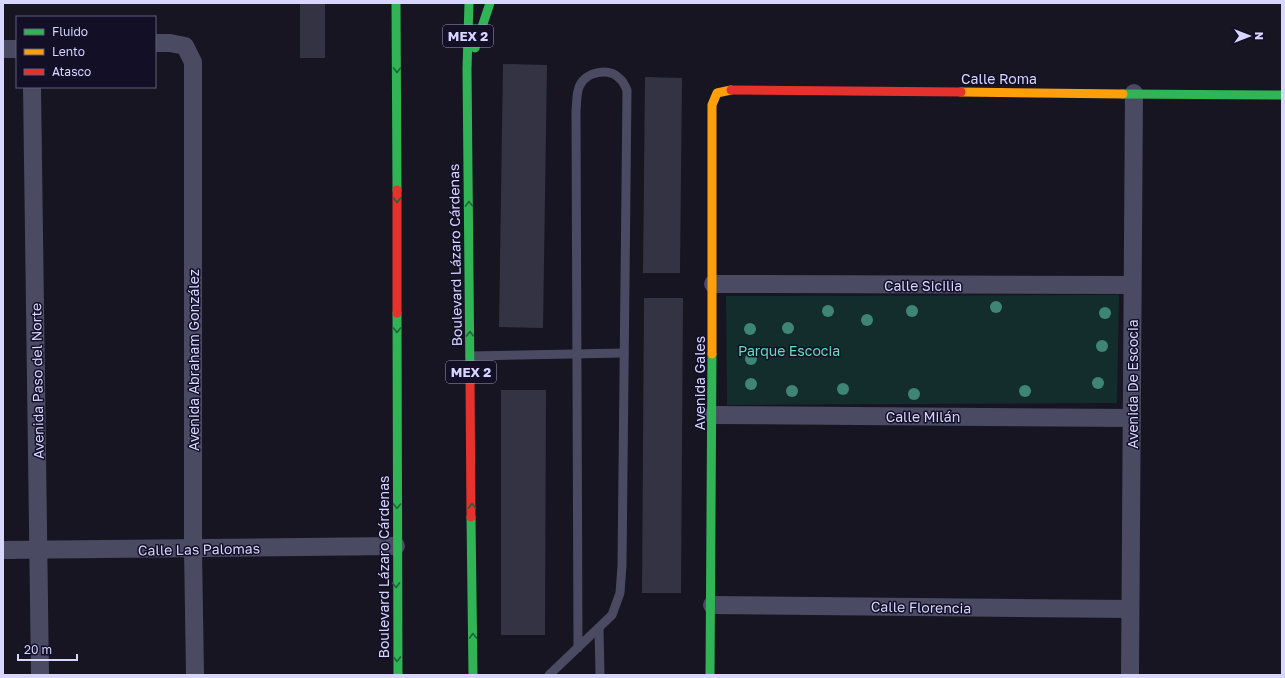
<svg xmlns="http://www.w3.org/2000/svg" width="1285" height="678" viewBox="0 0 1285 678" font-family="'Golos Text',sans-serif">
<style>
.green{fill:#132d2d}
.building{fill:#343343}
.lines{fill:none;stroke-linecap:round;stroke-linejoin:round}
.lane{stroke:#4a4a62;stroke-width:9}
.street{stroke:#4a4a62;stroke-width:18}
.fast{stroke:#30b455;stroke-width:9}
.slow{stroke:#ff9f0a;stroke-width:9}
.jam{stroke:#e5322d;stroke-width:9}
.tree{fill:#3e8576}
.oneway{stroke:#21623e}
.labels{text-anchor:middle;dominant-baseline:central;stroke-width:3;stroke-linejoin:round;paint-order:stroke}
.shield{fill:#120f27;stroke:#9d9abe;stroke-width:1}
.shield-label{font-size:13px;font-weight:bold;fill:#d8d5ff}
.street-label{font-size:14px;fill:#d8d5ff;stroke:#120f27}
.park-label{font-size:14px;fill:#5fe1bb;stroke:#120f27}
</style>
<rect width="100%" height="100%" fill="#161521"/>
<path class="green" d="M1119,295L1117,403L727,405L726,296Z"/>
<g class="building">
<rect x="300" y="3" width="25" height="55"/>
<path d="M503,64L547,65L543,328L499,327Z"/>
<path d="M645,77L682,78L680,273H643Z"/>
<path d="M644,298H683L681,593H642Z"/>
<path d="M501,390H546L545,635H501Z"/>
</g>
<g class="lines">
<g class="lane">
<path d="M470,356L624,353"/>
<path d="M599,629L600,675"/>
<path d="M549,675L612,615L620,593L622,566L627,90C625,86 623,81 620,79C609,67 586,72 580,85C576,92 577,103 576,110L578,648"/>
</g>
<g class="street">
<path d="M155,43H170L185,46L193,62V549L195,675"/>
<path d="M3,49H17"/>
<path d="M32,87L40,675"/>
<path d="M713,284L1132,285"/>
<path d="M713,415L1132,418"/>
<path d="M3,550L396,546"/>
<path d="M712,605L1130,609"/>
<path d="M1130,675L1134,93"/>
</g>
<g class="fast">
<path d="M396,3L397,190"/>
<path d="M469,3L467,69L470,378"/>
<path d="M475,48L490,3"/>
<path d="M1123,94L1282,95"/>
<path d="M397,313L398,675"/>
<path d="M471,517L473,675"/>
<path d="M710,675L712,354"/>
</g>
<g class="slow">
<path d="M961,92L1123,94"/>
<path d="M712,354V105L717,93L731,90"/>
</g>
<g class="jam">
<path d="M731,90L961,92"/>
<path d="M397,190V313"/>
<path d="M470,378L471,517"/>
</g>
</g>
<g class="tree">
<circle cx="996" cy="307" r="6"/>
<circle cx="828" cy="311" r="6"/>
<circle cx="912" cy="311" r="6"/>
<circle cx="1105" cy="313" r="6"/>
<circle cx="867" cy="320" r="6"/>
<circle cx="788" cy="328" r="6"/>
<circle cx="750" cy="329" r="6"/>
<circle cx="1102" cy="346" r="6"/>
<circle cx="751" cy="359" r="6"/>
<circle cx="1098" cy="383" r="6"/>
<circle cx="751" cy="384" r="6"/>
<circle cx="843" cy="389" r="6"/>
<circle cx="792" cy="391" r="6"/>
<circle cx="1025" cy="391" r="6"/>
<circle cx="914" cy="394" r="6"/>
</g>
<defs><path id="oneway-chevron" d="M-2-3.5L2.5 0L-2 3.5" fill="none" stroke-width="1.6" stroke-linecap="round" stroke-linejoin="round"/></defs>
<g class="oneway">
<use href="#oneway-chevron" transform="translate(397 70) rotate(90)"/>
<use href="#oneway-chevron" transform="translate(397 200) rotate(90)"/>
<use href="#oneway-chevron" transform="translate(469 204) rotate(-91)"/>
<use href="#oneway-chevron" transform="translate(397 330) rotate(90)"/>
<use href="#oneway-chevron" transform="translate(470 334) rotate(-91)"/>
<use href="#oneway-chevron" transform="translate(397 506) rotate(91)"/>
<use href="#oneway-chevron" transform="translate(472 506) rotate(-91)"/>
<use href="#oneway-chevron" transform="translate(396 585) rotate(89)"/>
<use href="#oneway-chevron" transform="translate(473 636) rotate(-91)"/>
<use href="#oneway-chevron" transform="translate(397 659) rotate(89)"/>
</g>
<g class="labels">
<g class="shield">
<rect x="443" y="25" width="50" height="22" rx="3"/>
<rect x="446" y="361" width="50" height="22" rx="3"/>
</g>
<g class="shield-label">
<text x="468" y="36">MEX 2</text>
<text x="471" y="372">MEX 2</text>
</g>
<g class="street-label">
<text x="999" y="78">Calle Roma</text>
<text transform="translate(455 255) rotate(-91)">Boulevard Lázaro Cárdenas</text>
<text x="923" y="285">Calle Sicilia</text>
<text transform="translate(193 360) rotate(-90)">Avenida Abraham González</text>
<text transform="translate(37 381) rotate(-91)">Avenida Paso del Norte</text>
<text transform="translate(699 383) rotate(-90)">Avenida Gales</text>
<text transform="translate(1132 384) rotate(-90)">Avenida De Escocia</text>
<text x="923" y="416">Calle Milán</text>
<text transform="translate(199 549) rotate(-1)">Calle Las Palomas</text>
<text transform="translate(383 567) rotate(-90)">Boulevard Lázaro Cárdenas</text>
<text transform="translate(921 607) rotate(1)">Calle Florencia</text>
</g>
<g class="park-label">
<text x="789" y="350">Parque Escocia</text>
</g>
</g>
<rect width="1285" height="678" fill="none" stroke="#d8d5ff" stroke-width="8"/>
<rect x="16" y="16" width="140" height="72" fill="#120f27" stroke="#615e7d"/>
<rect x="24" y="29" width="20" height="6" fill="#30b455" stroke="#615e7d"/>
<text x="52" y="36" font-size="12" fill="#d8d5ff">Fluido</text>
<rect x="24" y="49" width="20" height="6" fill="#ff9f0a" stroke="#615e7d"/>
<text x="52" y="56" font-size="12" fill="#d8d5ff">Lento</text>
<rect x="24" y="69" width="20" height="6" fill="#e5322d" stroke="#615e7d"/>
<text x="52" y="76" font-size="12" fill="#d8d5ff">Atasco</text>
<g transform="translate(1249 36) rotate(90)" stroke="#120f27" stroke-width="3" paint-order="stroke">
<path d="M0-3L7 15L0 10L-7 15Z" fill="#d8d5ff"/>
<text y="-6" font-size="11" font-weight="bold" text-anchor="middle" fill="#d8d5ff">N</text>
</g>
<path d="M18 654v6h59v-6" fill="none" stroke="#d8d5ff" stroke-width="2"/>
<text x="24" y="654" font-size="12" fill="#d8d5ff" stroke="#120f27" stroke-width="3" paint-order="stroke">20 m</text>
</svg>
